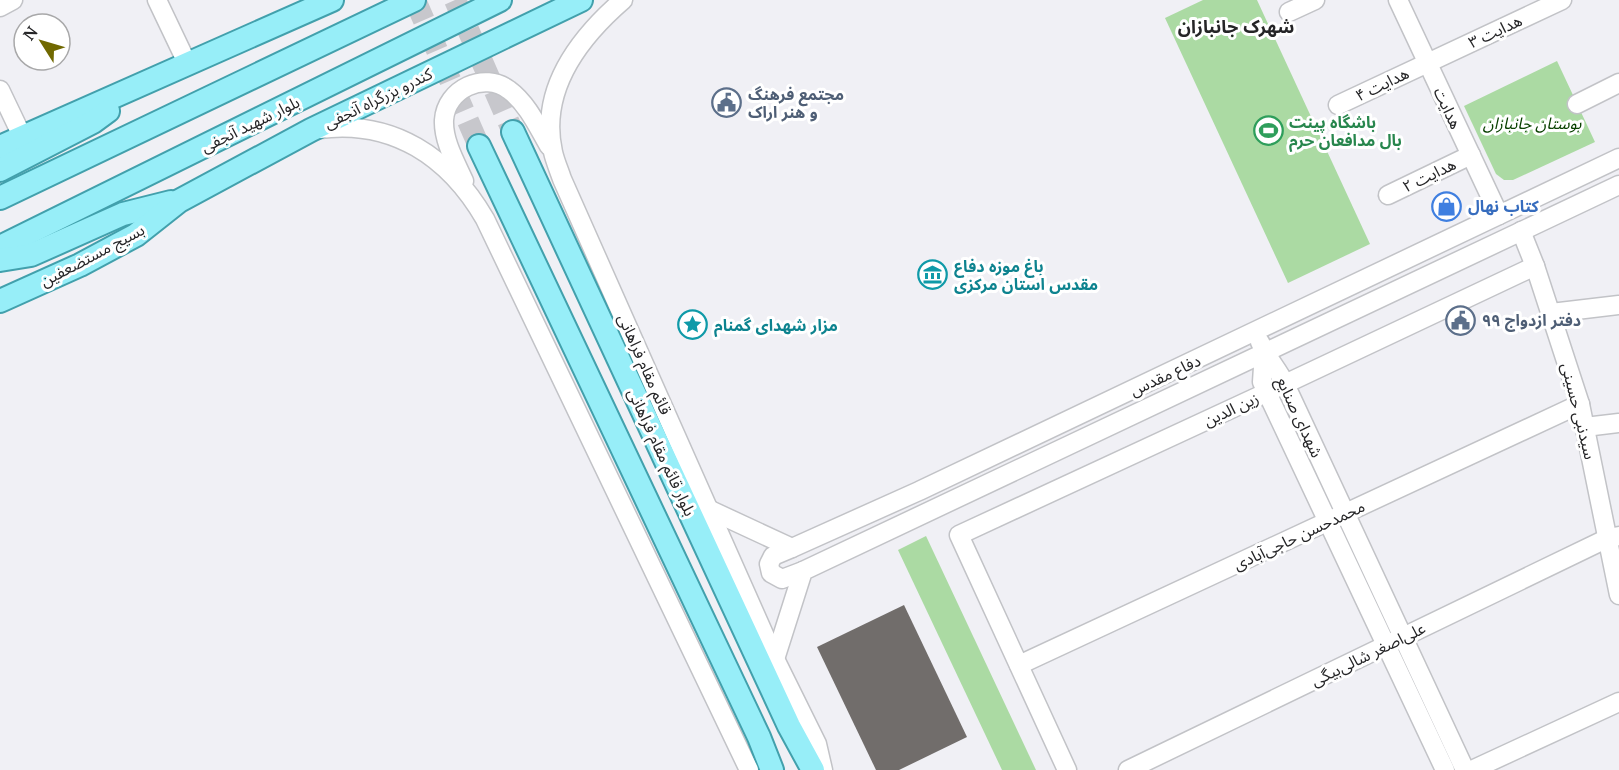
<svg xmlns="http://www.w3.org/2000/svg" width="1619" height="770" viewBox="0 0 1619 770" font-family="'PT Serif','Noto Sans Arabic',serif">
<style>
.green{fill:#abdaa3}
.building{fill:#716d6b}
.lines{fill:none;stroke-linecap:round;stroke-linejoin:round}
.major-tunnel{stroke:#c7c7cc;stroke-width:22;stroke-dasharray:22 11;stroke-linecap:butt}
.minor-casing{stroke:#c2c3c7;stroke-width:21}
.major-casing{stroke:#42a0ac;stroke-width:26}
.minor{stroke:#fff;stroke-width:18}
.major{stroke:#97eef8;stroke-width:22}
.labels{text-anchor:middle;dominant-baseline:central;stroke-width:6;stroke-linejoin:round;paint-order:stroke}
.street-label{font-size:16px;fill:#252527;stroke:#fff}
.service-label{font-size:16px;font-weight:bold;fill:#4e5e75;stroke:#fff;text-anchor:start}
.leisure-label{font-size:16px;font-weight:bold;fill:#27864d;stroke:#fff;text-anchor:start}
.park-label{font-size:16px;font-style:italic;fill:#094100;stroke:#fff}
.shop-label{font-size:16px;font-weight:bold;fill:#366cbe;stroke:#fff;text-anchor:start}
.culture-label{font-size:16px;font-weight:bold;fill:#0d838f;stroke:#fff;text-anchor:start}
.neighbourhood-label{font-size:18px;font-weight:bold;fill:#252527;stroke:#fff}
</style>
<rect width="100%" height="100%" fill="#f0f0f5"/>
<g class="green">
<path d="M1203,0H1257L1370,244L1288,283L1165,18Z"/>
<path d="M1557,61L1595,142L1513,180H1504L1496,174L1464,106Z"/>
<path d="M926,536L1036,770H1002L898,550Z"/>
</g>
<path class="building" d="M904,605L967,737L899,770H876L817,647Z"/>
<g class="lines">
<g class="major-tunnel">
<path d="M415,0L479,146"/>
<path d="M455,0L513,132"/>
</g>
<defs>
<g id="minor">
<path d="M157,0L188,65"/>
<path d="M623,0C579,38 539,90 553,152C555,161 559,170 562,179L775,659L817,744L823,770"/>
<path d="M1398,0L1499,215"/>
<path d="M0,7L13,0"/>
<path d="M1289,12L1315,0"/>
<path d="M0,90L22,136"/>
<path d="M1577,104L1619,83"/>
<path d="M1338,105L1562,0"/>
<path d="M319,129C393,119 449,157 485,219L749,770"/>
<path d="M464,181C456,163 443,141 444,120C446,89 484,71 509,90C527,103 538,127 549,146"/>
<path d="M1388,195L1471,155"/>
<path d="M1521,231L1535,266L1580,404L1619,595"/>
<path d="M1551,313L1619,305"/>
<path d="M1260,342C1266,357 1278,369 1285,384L1465,770"/>
<path d="M1264,352L1262,382L1445,770"/>
<path d="M1585,427L1619,423"/>
<path d="M708,509L792,548L919,491L1619,158"/>
<path d="M792,548L773,556L769,564L771,573L782,579L803,571"/>
<path d="M775,659L803,571L1619,185"/>
<path d="M1019,665L1580,404"/>
<path d="M1067,770L959,535L1285,384L1535,266"/>
<path d="M1128,770L1608,538L1619,536"/>
<path d="M1472,770L1619,702"/>
</g>
<g id="major">
<path d="M513,132L789,726L813,770"/>
<path d="M479,146L759,737L772,770"/>
<path d="M0,147L332,0"/>
<path d="M0,170L93,122L108,111"/>
<path d="M0,198L414,0"/>
<path d="M0,247L500,0"/>
<path d="M0,260L31,255L123,214L171,202"/>
<path d="M0,301L80,265L136,235L179,201L311,130L581,0"/>
</g>
</defs>
<use href="#minor" class="minor-casing"/>
<use href="#major" class="major-casing"/>
<use href="#minor" class="minor"/>
<use href="#major" class="major"/>
</g>
<defs>
<symbol id="civic-ring" viewBox="-11 -11 22 22"><circle r="9.5" fill="#fff" stroke="#5c6f8a" stroke-width="1.5"/><path d="M-.6-6.5H3V-4.5H.6V-3L4-1V1h2V6H-6V1h2V-1L-.6-3ZM-1.2 2.5V6h2.4V2.5Z" fill="#5c6f8a"/></symbol>
<symbol id="stadium-ring" viewBox="-11 -11 22 22"><circle r="9.5" fill="#fff" stroke="#2e9e5b" stroke-width="1.5"/><path d="M0-5a6.5 5 0 1 0 0 10a6.5 5 0 1 0 0-10ZM-3.5-1.8h7v3.6h-7Z" fill="#2e9e5b"/></symbol>
<symbol id="shop-ring" viewBox="-11 -11 22 22"><circle r="9.5" fill="#fff" stroke="#3f7fe0" stroke-width="1.5"/><path d="M-5-2.5h2.3a2.7 3.5 0 0 1 5.4 0H5L5.5 6h-11ZM-1.5-2.5h3a1.5 2.3 0 0 0-3 0Z" fill="#3f7fe0"/></symbol>
<symbol id="museum-ring" viewBox="-11 -11 22 22"><circle r="9.5" fill="#fff" stroke="#0f9aa8" stroke-width="1.5"/><path d="M0-6L6-3V-2H-6V-3ZM-5-1h2V3h-2ZM-1-1h2V3h-2ZM3-1h2V3H3ZM-6 4H6V6H-6Z" fill="#0f9aa8"/></symbol>
<symbol id="sight-ring" viewBox="-11 -11 22 22"><circle r="9.5" fill="#fff" stroke="#0f9aa8" stroke-width="1.5"/><path d="M0-6L1.8-2.2L6-1.7L2.9 1.2L3.7 5.4L0 3.3L-3.7 5.4L-2.9 1.2L-6-1.7L-1.8-2.2Z" fill="#0f9aa8"/></symbol>
</defs>
<g fill-rule="evenodd">
<use href="#civic-ring" x="710" y="86" width="33" height="33"/>
<use href="#stadium-ring" x="1252" y="114" width="33" height="33"/>
<use href="#shop-ring" x="1430" y="190" width="33" height="33"/>
<use href="#museum-ring" x="916" y="258" width="33" height="33"/>
<use href="#civic-ring" x="1444" y="304" width="33" height="33"/>
<use href="#sight-ring" x="676" y="308" width="33" height="33"/>
</g>
<g class="labels">
<g class="street-label">
<text transform="translate(1495 31) rotate(-25)">هدایت ۳</text>
<text transform="translate(1382 84) rotate(-26)">هدایت ۴</text>
<text transform="translate(378 98) rotate(-26)">کندرو بزرگراه آنجفی</text>
<text transform="translate(1448 108) rotate(65)">هدایت</text>
<text transform="translate(250 124) rotate(-26)">بلوار شهید آنجفی</text>
<text transform="translate(1429 175) rotate(-26)">هدایت ۲</text>
<text transform="translate(92 255) rotate(-28)">بسیج مستضعفین</text>
<text transform="translate(645 364) rotate(66)">قائم مقام فراهانی</text>
<text transform="translate(1165 375) rotate(-25)">دفاع مقدس</text>
<text transform="translate(1231 409) rotate(-25)">زین الدین</text>
<text transform="translate(1579 411) rotate(76)">سیدنبی حسینی</text>
<text transform="translate(1300 417) rotate(65)">شهدای صنایع</text>
<text transform="translate(662 452) rotate(65)">بلوار قائم مقام فراهانی</text>
<text transform="translate(1299 535) rotate(-25)">محمدحسن حاجی‌آبادی</text>
<text transform="translate(1368 654) rotate(-26)">علی‌اصغر شالی‌بیگی</text>
</g>
<g class="service-label">
<text x="748" y="94">مجتمع فرهنگ<tspan x="748" dy="18">و هنر اراک</tspan></text>
<text x="1482" y="320">دفتر ازدواج ۹۹</text>
</g>
<g class="leisure-label">
<text x="1289" y="122">باشگاه پینت<tspan x="1289" dy="18">بال مدافعان حرم</tspan></text>
</g>
<g class="park-label">
<text x="1532" y="123">بوستان جانبازان</text>
</g>
<g class="shop-label">
<text x="1468" y="206">کتاب نهال</text>
</g>
<g class="culture-label">
<text x="954" y="266">باغ موزه دفاع<tspan x="954" dy="18">مقدس استان مرکزی</tspan></text>
<text x="714" y="325">مزار شهدای گمنام</text>
</g>
<g class="neighbourhood-label">
<text x="1236" y="26">شهرک جانبازان</text>
</g>
</g>
<g transform="translate(42 42) rotate(307)"><circle r="28" fill="#ffffff" stroke="#a8a8a9" stroke-width="1.5"/>
<path d="M0-4.5L10 22L0 15L-10 22Z" fill="#706800"/>
<text y="-9" font-size="16" font-weight="bold" text-anchor="middle" fill="#252527">N</text>
</g>
</svg>
